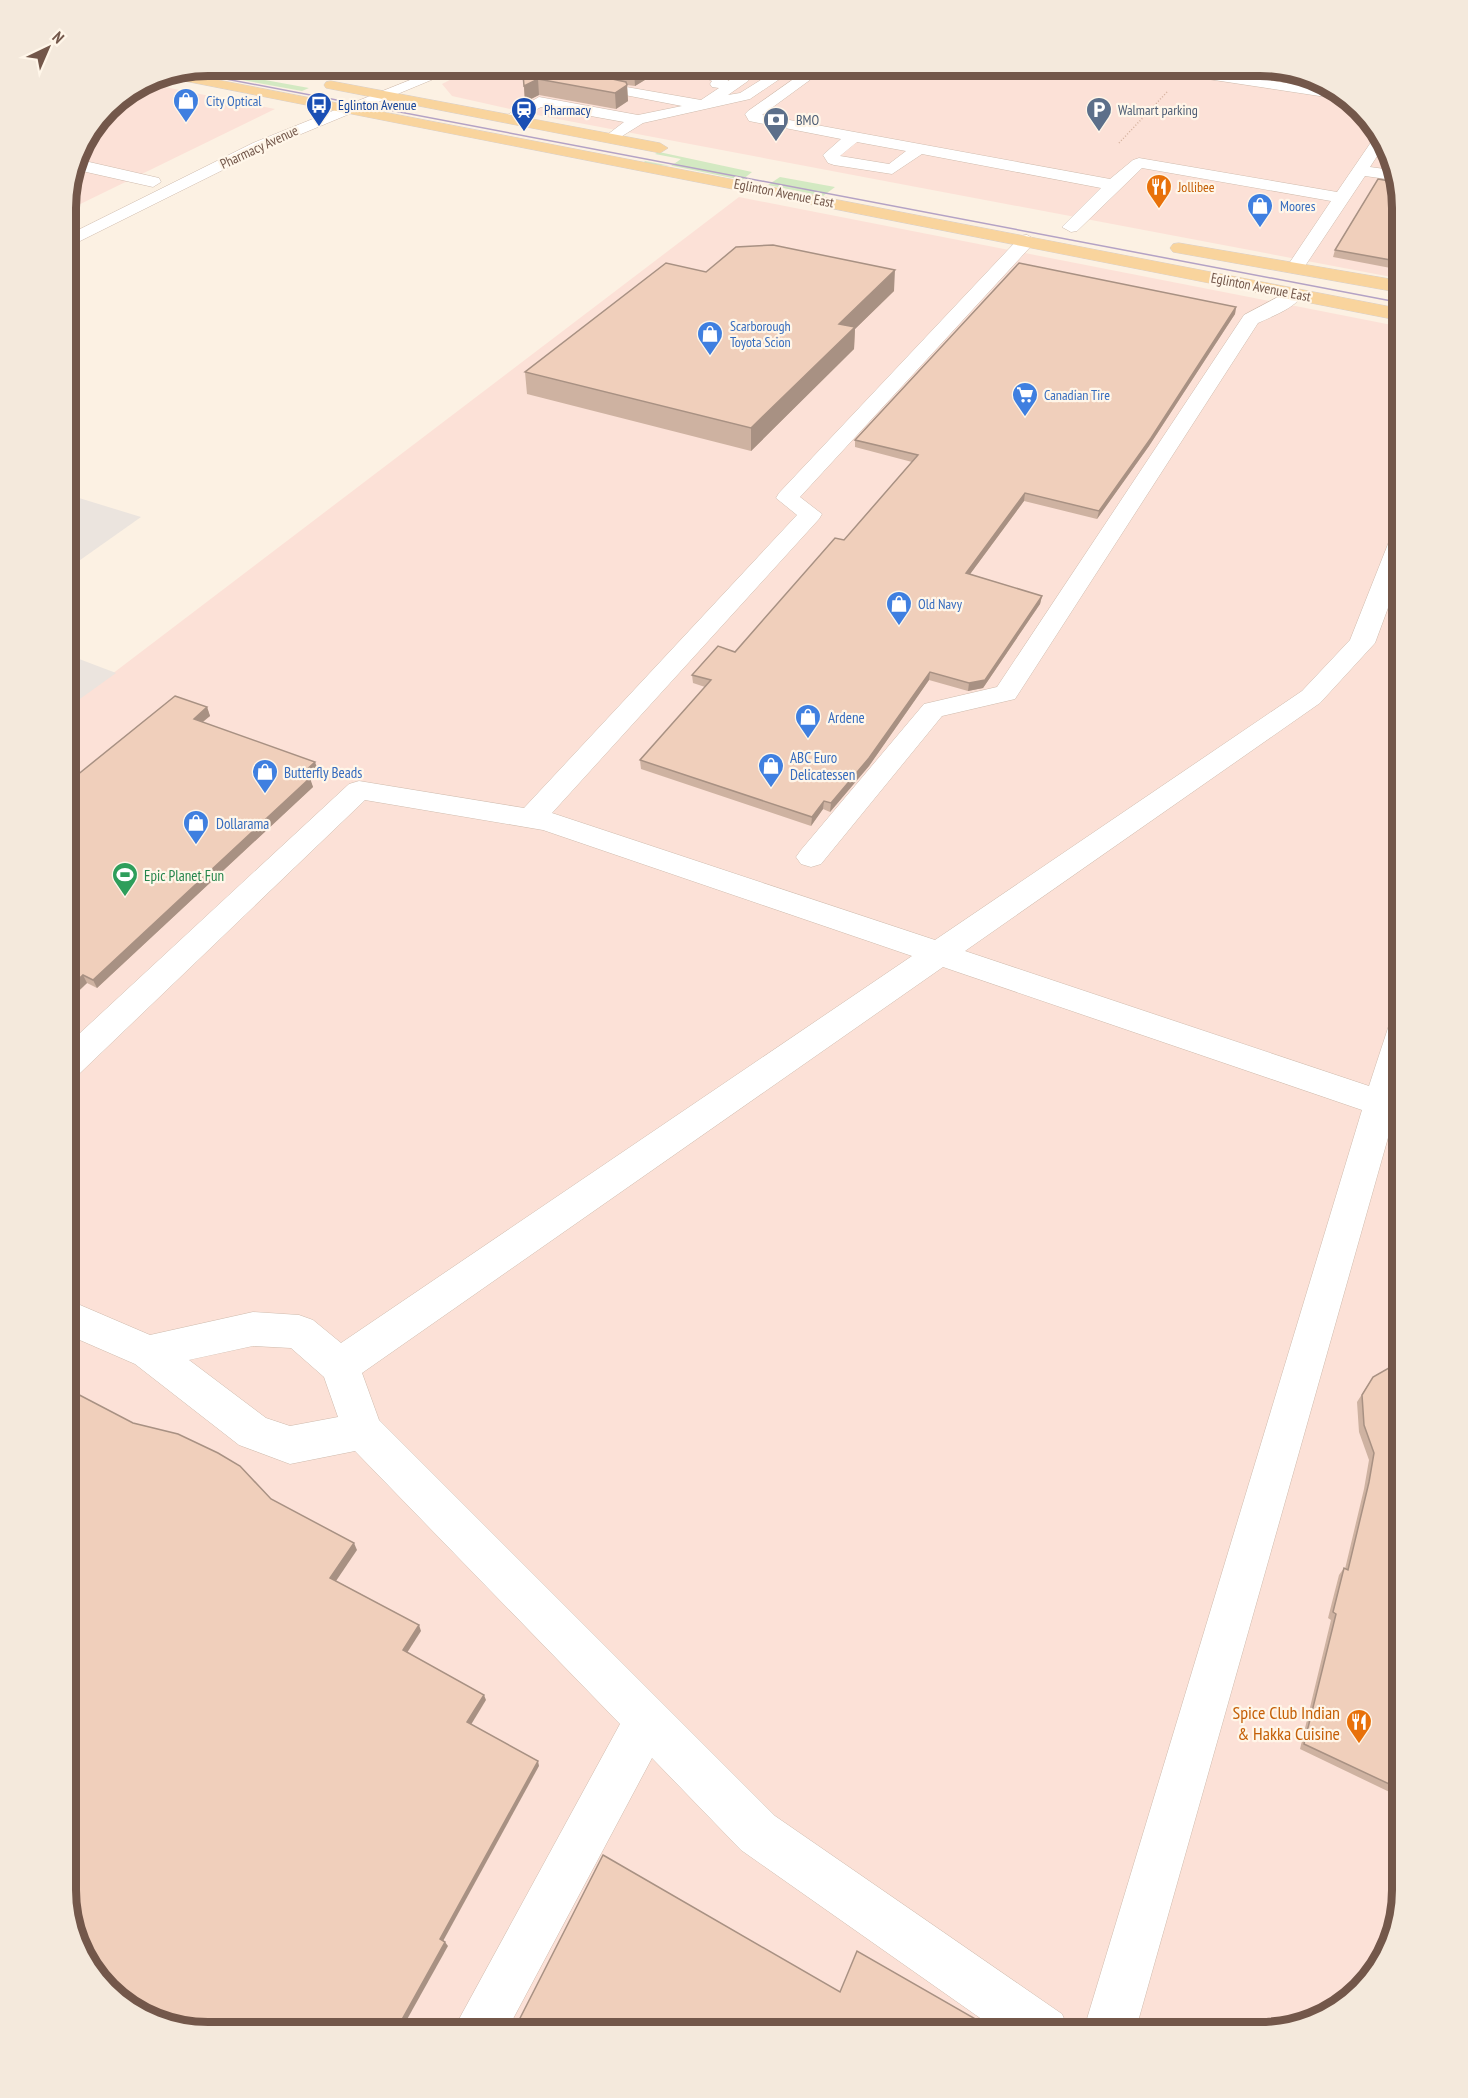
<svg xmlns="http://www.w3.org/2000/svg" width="1468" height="2098" viewBox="0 0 1468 2098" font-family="'PT Sans Narrow',sans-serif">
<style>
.commercial{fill:#fce1d7}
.industrial{fill:#ebe4de}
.green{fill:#d3e9c2}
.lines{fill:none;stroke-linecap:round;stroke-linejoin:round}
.minor-casing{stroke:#cfbbad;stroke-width:1}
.major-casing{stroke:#d8d0cc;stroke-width:1}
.path{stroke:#d5b29f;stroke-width:1.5;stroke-dasharray:1 2;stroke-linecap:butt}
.minor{fill:#fff;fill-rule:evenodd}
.major{fill:#f9d49d;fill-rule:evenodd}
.tram{stroke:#b4a2c5;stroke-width:1.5}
.wall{fill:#ceb2a1}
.shaded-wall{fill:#a89183}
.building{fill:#f0cfbb;stroke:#a89183;stroke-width:1.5}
.labels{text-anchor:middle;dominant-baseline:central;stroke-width:4.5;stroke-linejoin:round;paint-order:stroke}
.far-shop-label{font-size:14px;fill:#366cbe;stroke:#fff6e9;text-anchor:start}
.far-transit-label{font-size:14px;fill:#164399;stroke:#fff6e9;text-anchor:start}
.far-service-label{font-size:14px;fill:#4e5e75;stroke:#fff6e9;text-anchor:start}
.far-street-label{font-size:14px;fill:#73574a;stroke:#fff6e9}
.far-food-label{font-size:14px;fill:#c56008;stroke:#fff6e9;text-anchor:start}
.shop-label{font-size:15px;fill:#366cbe;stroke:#fff6e9;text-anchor:start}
.leisure-label{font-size:15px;fill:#27864d;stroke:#fff6e9;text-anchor:start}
.near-food-label{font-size:18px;fill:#c56008;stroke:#fff6e9;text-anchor:end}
.rim{fill:none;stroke:#73574a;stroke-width:8}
</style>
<rect width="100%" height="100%" fill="#fcf1e3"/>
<g class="commercial">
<path d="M299,66H403L376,80Z"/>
<path d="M477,66H1269L1331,85L1383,137L1402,208V279L542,116L452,96L442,84Z"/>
<path d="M145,83L275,109L66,211V199L77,153L108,107Z"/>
<path d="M739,197L1402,327V1890L1383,1961L1331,2013L1260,2032H199L129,2008L66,1890V709Z"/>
</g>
<g class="industrial">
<path d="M66,494L141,517L66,570Z"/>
<path d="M66,654L116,673L66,709Z"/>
</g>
<g class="green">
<path d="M200,68L309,88L302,91L188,70Z"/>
<path d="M659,152L752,172L742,180L673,166L642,164L645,161L671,166L681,159L655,154Z"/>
<path d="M780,177L835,187L823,196L768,185Z"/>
</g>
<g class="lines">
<defs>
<g id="minor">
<path d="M445,66H465L265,149L66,248V236L253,143Z"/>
<path d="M485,66H517L570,76L577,80L570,84L492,70Z"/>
<path d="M651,66L702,69L700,66H727L747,71L750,78L748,81L728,95L740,93L772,73L766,66H783L787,74L750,99L643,123L611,143L603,138L624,122L541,107L510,123L502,118L539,97L638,115L682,106L604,91L602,88L604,85L609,84L701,100L719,88L712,87L710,84L712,81L708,79L658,70ZM720,73L735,77L728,81L727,77Z"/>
<path d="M812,66H829L762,115L1110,179L1133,160L1139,158L1337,192L1378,132L1385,144L1370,167L1392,170L1394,180L1365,176L1301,272L1295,273L1286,268L1331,201L1142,168L1077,231L1071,232L1062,227L1101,188L922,154L892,174L834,165L828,163L823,155L841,139L749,121L745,114L748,111ZM857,142L906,151L889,164L840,156Z"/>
<path d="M1141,66H1178L1337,91L1346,100L1148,70Z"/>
<path d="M76,159L159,178L161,182L153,187L73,169Z"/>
<path d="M1027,235L1036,240L1033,244L800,497L822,514L819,519L552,813L935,940L1302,691L1350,640L1390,539L1394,534L1402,532V570L1375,643L1320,703L965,951L1369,1086L1390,1022L1402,1019V1123L1393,1120L1135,2032H1083L1362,1110L943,967L362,1373L379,1420L775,1816L1062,2014L1070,2032H1000L741,1850L652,1758L506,2032H452L620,1724L355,1451L290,1464L239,1445L135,1364L66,1334V1299L150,1335L253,1312L299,1315L313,1320L341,1343L912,956L543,830L365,800L78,1075L66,1079V1046L349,784L359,781L524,808L797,515L776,498L779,493L1021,236ZM253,1346L291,1348L324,1377L338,1417L290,1426L266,1418L189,1360Z"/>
<path d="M1295,288L1304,294C1293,309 1275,315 1258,323L1015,699L942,716L821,864L811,867L801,864L796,857L801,850L924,704L997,687L1244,315Z"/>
</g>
<g id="major">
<path d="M177,72L1402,309V321L159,76Z"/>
<path d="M331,81L660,143L668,148L660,153L326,88L324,85L326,82Z"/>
<path d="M1179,243L1402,281V293L1173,252L1170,248L1173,244Z"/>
</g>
</defs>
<use href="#minor" class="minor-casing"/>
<use href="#major" class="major-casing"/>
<path class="path" d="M1119,143L1167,92"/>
<use href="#minor" class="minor"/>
<use href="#major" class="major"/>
<path class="tram" d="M184,71L1402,303"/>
</g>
<g class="wall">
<path d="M556,66H658V72L635,86L627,85L628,101L616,109L539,95L525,102L523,74L556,69Z"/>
<path d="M1188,66H1206L1204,68Z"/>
<path d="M1295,74L1331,85L1335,89L1293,82Z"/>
<path d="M1402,208L1401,270L1333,257L1335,250Z"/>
<path d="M706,272L894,291L855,329L854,349L751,451L527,394L525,372Z"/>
<path d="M1236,307L1235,314L1149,446L1097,519L1024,501L970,574L1042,596L1040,604L983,688L968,691L929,680L869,766L830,812L823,809L811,826L641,769L640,760L705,687L693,683L692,675L735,652L844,540L912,462L855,447V440Z"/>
<path d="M207,707L210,716L203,722L318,770L309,778L313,787L97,988L87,983L66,1003V774L76,776Z"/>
<path d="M1402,1347V1798L1300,1749L1331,1620L1328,1618L1339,1575L1344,1568L1345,1569L1364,1489L1369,1460L1359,1432L1357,1402L1373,1377L1392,1366L1395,1356Z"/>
</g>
<g class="shaded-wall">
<path d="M609,66V82L602,84L599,74L601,68Z"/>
<path d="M642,66H658V72L635,86L634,71Z"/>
<path d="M538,79L539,95L525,102L524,86Z"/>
<path d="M627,85L628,101L616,109L615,93Z"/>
<path d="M895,270L894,291L855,329L854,349L751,451V428L839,324Z"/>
<path d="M1236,307L1235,314L1149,446L1097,519L1099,511Z"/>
<path d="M1025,493L1024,501L965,581L966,573Z"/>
<path d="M1042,596L1040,604L983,688L968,691L969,683Z"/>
<path d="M930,672L929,680L869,766L830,812L831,803Z"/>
<path d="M207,707L210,716L196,727L194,719Z"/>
<path d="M315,762L318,770L303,783L301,775Z"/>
<path d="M310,778L313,787L97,988L93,980Z"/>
<path d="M824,801L823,809L811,826L812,817Z"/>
<path d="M83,975L87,983L66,1003V991Z"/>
<path d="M354,1543L357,1550L334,1584L330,1578Z"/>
<path d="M419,1625L421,1631L405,1656L403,1650Z"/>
<path d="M484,1695L486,1700L469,1728L467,1722Z"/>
<path d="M538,1761L539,1766L442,1943L440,1939Z"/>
<path d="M445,1942L448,1946L400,2032H395Z"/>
<path d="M148,2008L153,2012L151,2016L144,2013Z"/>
</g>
<g class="building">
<path d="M537,66L578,72L587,67L586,66H642L634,71L609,66L601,68L599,74L603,77L626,82L627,85L615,93L538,79L524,86L523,74Z"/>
<path d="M1378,179L1395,182L1402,208V262L1335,250Z"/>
<path d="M773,245L895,270L839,324L855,327L751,428L525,372L666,263L706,272L736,247Z"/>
<path d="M1019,263L1236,307L1151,438L1099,511L1025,493L966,573L1042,596L985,680L969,683L930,672L869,758L831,803L824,801L812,817L640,760L711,680L692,675L718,646L735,652L835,538L844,540L918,455L855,440Z"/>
<path d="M175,696L207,707L194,719L315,762L301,775L310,778L93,980L83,975L66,991V774L76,776Z"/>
<path d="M1402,1347V1790L1304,1744L1336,1614L1333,1612L1344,1568L1348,1570L1369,1482L1374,1453L1364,1425L1362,1395L1373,1377L1396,1364L1400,1349Z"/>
<path d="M66,1388L133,1423L178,1434L218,1453L240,1466L271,1499L354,1543L330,1578L419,1625L403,1650L484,1695L467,1722L538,1761L440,1939L445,1942L395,2032H199L166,2021L148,2008L144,2013L129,2008L85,1961L66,1890Z"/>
<path d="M603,1855L840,1992L857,1951L979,2021L975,2032H513Z"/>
</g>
<defs>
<symbol id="shop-pin" viewBox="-11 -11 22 30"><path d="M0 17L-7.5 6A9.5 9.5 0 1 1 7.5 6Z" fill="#3f7fe0" stroke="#fff6e9"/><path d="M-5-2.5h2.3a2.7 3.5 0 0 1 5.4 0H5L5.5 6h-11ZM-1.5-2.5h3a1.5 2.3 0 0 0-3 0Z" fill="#fff"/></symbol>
<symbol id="bus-pin" viewBox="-11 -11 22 30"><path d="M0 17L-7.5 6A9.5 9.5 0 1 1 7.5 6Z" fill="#1a4fb4" stroke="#fff6e9"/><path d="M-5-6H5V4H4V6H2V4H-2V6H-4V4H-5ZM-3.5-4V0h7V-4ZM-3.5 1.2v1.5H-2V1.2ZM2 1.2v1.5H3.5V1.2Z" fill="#fff"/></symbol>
<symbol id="station-pin" viewBox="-11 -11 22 30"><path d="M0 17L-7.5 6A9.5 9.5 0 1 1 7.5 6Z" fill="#1a4fb4" stroke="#fff6e9"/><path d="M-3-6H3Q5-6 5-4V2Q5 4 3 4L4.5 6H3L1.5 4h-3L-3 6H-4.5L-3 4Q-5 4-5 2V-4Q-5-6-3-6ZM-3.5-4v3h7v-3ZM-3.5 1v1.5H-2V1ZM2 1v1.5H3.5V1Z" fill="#fff"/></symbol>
<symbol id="parking-pin" viewBox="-11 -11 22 30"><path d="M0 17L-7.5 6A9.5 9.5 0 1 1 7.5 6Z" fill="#5c6f8a" stroke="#fff6e9"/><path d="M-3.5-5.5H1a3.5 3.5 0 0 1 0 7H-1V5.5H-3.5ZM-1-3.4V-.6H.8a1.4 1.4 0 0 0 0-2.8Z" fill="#fff"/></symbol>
<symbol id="bank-pin" viewBox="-11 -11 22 30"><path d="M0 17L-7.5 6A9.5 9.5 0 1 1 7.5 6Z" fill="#5c6f8a" stroke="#fff6e9"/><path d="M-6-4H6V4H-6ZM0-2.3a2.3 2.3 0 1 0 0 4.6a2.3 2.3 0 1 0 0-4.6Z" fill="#fff"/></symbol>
<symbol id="restaurant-pin" viewBox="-11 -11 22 30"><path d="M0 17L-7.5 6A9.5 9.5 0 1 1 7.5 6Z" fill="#e8710a" stroke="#fff6e9"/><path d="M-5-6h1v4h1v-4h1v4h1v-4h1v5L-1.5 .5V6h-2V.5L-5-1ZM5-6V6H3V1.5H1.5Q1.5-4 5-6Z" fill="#fff"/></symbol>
<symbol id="supermarket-pin" viewBox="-11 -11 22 30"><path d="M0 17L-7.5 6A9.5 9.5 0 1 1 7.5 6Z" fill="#3f7fe0" stroke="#fff6e9"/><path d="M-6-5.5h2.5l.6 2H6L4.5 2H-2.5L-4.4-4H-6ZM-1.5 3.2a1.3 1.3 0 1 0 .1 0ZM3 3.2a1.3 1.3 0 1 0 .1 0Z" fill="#fff"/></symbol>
<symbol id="stadium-pin" viewBox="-11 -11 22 30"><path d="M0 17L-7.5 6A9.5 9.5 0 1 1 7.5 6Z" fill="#2e9e5b" stroke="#fff6e9"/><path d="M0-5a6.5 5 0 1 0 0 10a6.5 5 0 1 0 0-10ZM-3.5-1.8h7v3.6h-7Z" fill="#fff"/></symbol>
</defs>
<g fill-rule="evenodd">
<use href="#shop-pin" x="171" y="86" width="30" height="40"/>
<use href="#bus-pin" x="304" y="90" width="30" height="40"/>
<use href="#station-pin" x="509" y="95" width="30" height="40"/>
<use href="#parking-pin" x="1084" y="95" width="30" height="40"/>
<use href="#bank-pin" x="761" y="105" width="30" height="40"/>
<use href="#restaurant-pin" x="1144" y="172" width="30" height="40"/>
<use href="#shop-pin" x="1245" y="191" width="30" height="40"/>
<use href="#shop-pin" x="695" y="319" width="30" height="40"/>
<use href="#supermarket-pin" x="1010" y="380" width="30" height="40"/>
<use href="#shop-pin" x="884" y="589" width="30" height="40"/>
<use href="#shop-pin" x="793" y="702" width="30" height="40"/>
<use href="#shop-pin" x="756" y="751" width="30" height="40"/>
<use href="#shop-pin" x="250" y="757" width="30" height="40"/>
<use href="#shop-pin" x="181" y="808" width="30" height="40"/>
<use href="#stadium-pin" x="110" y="860" width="30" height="40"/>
<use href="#restaurant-pin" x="1344" y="1707" width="30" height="40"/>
</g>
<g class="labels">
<g class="far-shop-label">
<text x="206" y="101">City Optical</text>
<text x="1280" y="206">Moores</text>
<text x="730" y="326">Scarborough<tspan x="730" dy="16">Toyota Scion</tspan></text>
<text x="1044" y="395">Canadian Tire</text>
<text x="918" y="604">Old Navy</text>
</g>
<g class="far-transit-label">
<text x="338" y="105">Eglinton Avenue</text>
<text x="544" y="110">Pharmacy</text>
</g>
<g class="far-service-label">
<text x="1118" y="110">Walmart parking</text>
<text x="796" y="120">BMO</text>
</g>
<g class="far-street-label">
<text transform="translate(259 147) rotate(-25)">Pharmacy Avenue</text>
<text transform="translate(784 193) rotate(11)">Eglinton Avenue East</text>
<text transform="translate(1261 287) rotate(11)">Eglinton Avenue East</text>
</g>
<g class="far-food-label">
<text x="1178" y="187">Jollibee</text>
</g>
<g class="shop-label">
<text x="828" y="717">Ardene</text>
<text x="790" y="757">ABC Euro<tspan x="790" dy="17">Delicatessen</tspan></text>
<text x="284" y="772">Butterfly Beads</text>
<text x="216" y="823">Dollarama</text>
</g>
<g class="leisure-label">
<text x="144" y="875">Epic Planet Fun</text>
</g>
<g class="near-food-label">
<text x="1340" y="1712">Spice Club Indian<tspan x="1340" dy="21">&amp; Hakka Cuisine</tspan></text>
</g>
</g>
<path d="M0 0H1468V2098H0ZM208 76H1260A132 132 0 0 1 1392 208V1890A132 132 0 0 1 1260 2022H208A132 132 0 0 1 76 1890V208A132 132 0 0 1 208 76Z" fill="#f4e9dc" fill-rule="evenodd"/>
<path class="rim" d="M208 76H1260A132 132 0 0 1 1392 208V1890A132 132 0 0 1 1260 2022H208A132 132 0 0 1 76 1890V208A132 132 0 0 1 208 76Z"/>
<g transform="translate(48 48) rotate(44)" stroke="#fff6e9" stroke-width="4.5" paint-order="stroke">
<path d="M0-4.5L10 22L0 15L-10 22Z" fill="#73574a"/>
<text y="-9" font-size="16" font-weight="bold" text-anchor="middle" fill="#73574a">N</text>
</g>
</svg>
